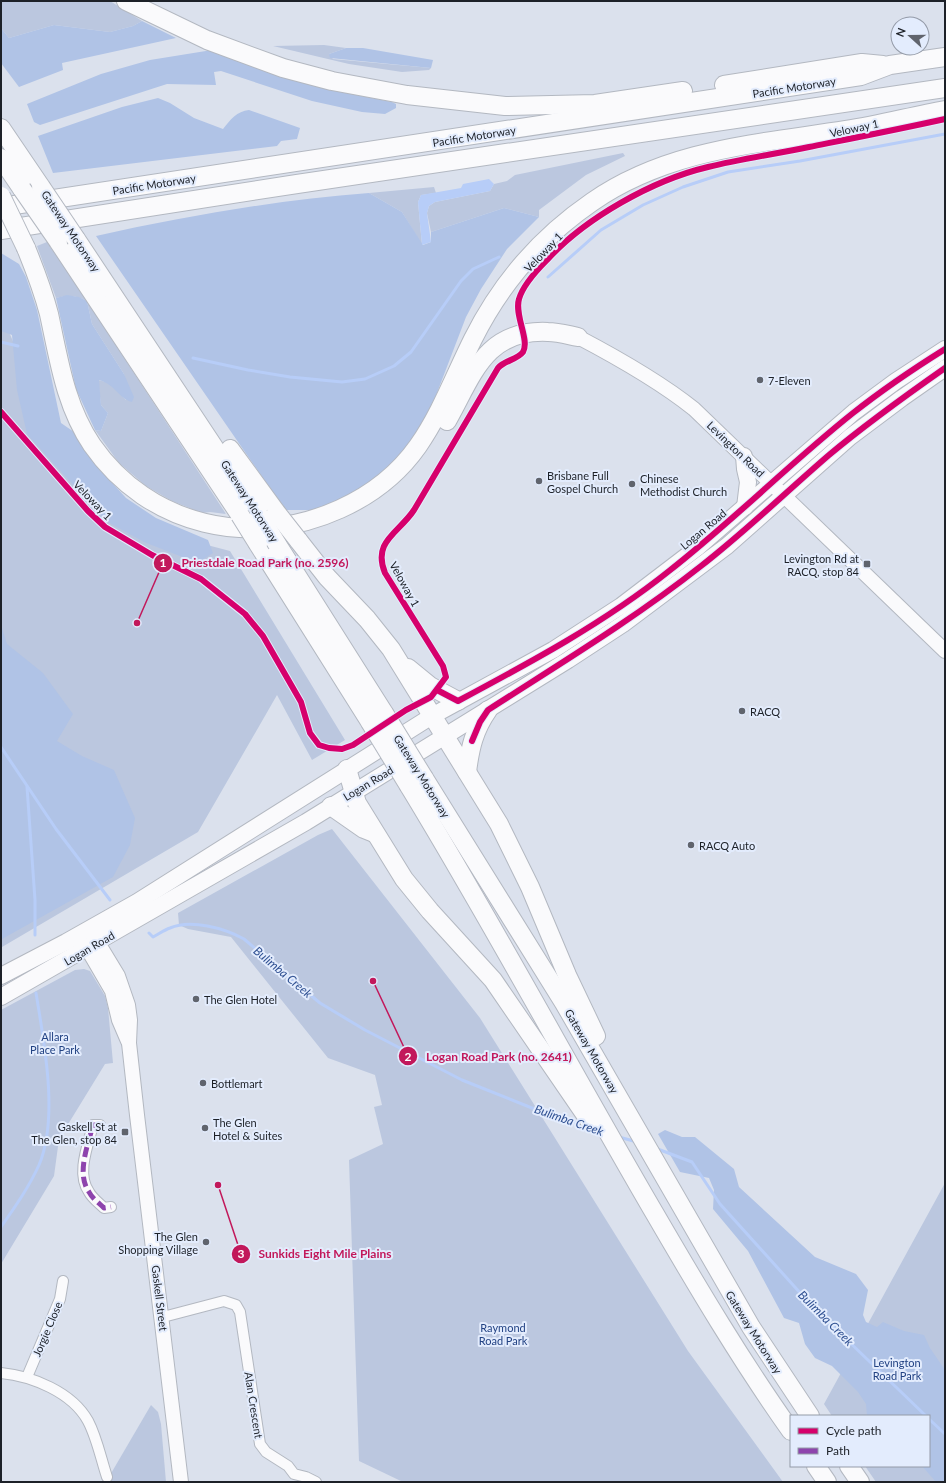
<svg xmlns="http://www.w3.org/2000/svg" width="946" height="1483" viewBox="0 0 946 1483" font-family="Lato,sans-serif">
<style>
.green{fill:#bbc7df}
.forest{fill:#b0c3e6}
.water{fill:#b7cdf8}
.lines{fill:none;stroke-linecap:round;stroke-linejoin:round}
.stream{stroke:#b7cdf8;stroke-width:3}
.street-casing{stroke:#b3b8c1;stroke-width:12}
.secondary-casing{stroke:#b3b8c1;stroke-width:16}
.primary-casing{stroke:#b3b8c1;stroke-width:18}
.highway-casing{stroke:#b3b8c1;stroke-width:20}
.street{stroke:#fafafc;stroke-width:10}
.secondary{stroke:#fafafc;stroke-width:14}
.primary{stroke:#fafafc;stroke-width:16}
.highway{stroke:#fafafc;stroke-width:18}
.highway-bridge-casing{stroke:#b3b8c1;stroke-width:20;stroke-linecap:butt}
.highway-bridge{stroke:#fafafc;stroke-width:18}
.quiet{stroke:#8e44ad;stroke-width:5;stroke-dasharray:10 5;stroke-linecap:butt}
.cycleway-casing{stroke:#e3ecfd;stroke-width:8}
.cycleway{stroke:#d6006c;stroke-width:6}
.poi-dot{fill:#60646d;stroke:#e3ecfd;stroke-width:1.5}
.labels{text-anchor:middle;dominant-baseline:central;stroke-width:4;stroke-linejoin:round;paint-order:stroke}
.street-label{font-size:11px;fill:#1d2128;stroke:#e3ecfd}
.poi-label{font-size:11px;fill:#1d2128;stroke:#e3ecfd;text-anchor:start}
.park-label{font-size:11px;fill:#224283;stroke:#e3ecfd}
.water-label{font-size:12px;font-style:italic;fill:#2e4f91;stroke:#e3ecfd}
.leader{fill:none;stroke:#c2185b;stroke-width:1.5}
.callout-dot{fill:#c2185b;stroke:#e3ecfd;stroke-width:1.5}
.mark-label{font-size:12px;text-anchor:middle;font-weight:bold;fill:#fff}
.callout-label{font-size:12px;text-anchor:middle;font-weight:bold;fill:#c2185b;stroke:#e3ecfd;stroke-width:4;stroke-linejoin:round;paint-order:stroke}
</style>
<rect width="100%" height="100%" fill="#dbe1ed"/>
<g class="green">
<path d="M1,1H110L142,21L133,26L110,32L54,25L9,38L1,28Z"/>
<path d="M324,45L346,48L329,54L333,59L431,68L429,70L402,72L349,64L273,46Z"/>
<path d="M623,153L625,156L586,175L539,210V217L504,208L431,232L427,213L429,206L435,202L490,191L494,184L507,181L515,175Z"/>
<path d="M434,187L436,193L421,195L418,202L422,245L402,212L369,193Z"/>
<path d="M47,242L87,301L226,514L210,512L202,513L172,501L146,486L119,463L95,430L101,431L108,413L101,405L98,380L110,383L126,400L124,374L92,324L87,301C76,295 68,295 56,298L37,246Z"/>
<path d="M1,327L8,330L51,427L81,475L173,536L230,551L345,740L312,760L277,695L198,832L2,947Z"/>
<path d="M332,829L480,1018L688,1351L783,1482H403L359,1461L349,1160L383,1144L374,1107L382,1105L375,1075L328,1058L231,937L188,929L179,925L178,913L318,835Z"/>
<path d="M84,969L90,971L105,996L108,1008L113,1063L105,1064L59,1139L54,1176L1,1264V1010L75,970Z"/>
<path d="M945,1183V1482H876L865,1466H929V1416H832L824,1404Z"/>
<path d="M151,1405L158,1412L161,1424L166,1482H106Z"/>
</g>
<g class="forest">
<path d="M142,21L176,38L62,63L63,70L19,87L1,63V28L9,38L54,25L110,32L133,26Z"/>
<path d="M346,48H363L433,60L431,68L330,58L329,54Z"/>
<path d="M212,50L346,93L392,102L396,104V108L385,114L362,112L312,101L221,71L214,72L216,85L167,84L40,125L34,122L27,104L101,74L150,60Z"/>
<path d="M158,98L170,103L194,118L223,129C230,120 237,111 249,110L300,128L297,139L281,141L277,146L53,173L38,136L122,107Z"/>
<path d="M369,193L402,212L423,245L431,242V232L504,208L539,217L507,249L481,289L466,317L427,419L412,444L372,481L325,510H285L96,236C186,216 277,200 369,193Z"/>
<path d="M1,253L19,264L26,277L37,310L61,423L74,432L96,465L126,498L156,518L208,540L213,553L202,560H190L144,542L106,521L27,434L17,390L12,335L1,331Z"/>
<path d="M67,295L79,297L87,301L92,324L124,374L134,397L132,402C118,398 116,385 99,380L101,405L108,413L101,431L95,430L76,389L56,298Z"/>
<path d="M1,625L7,644L43,673L73,714L57,741L82,756L114,770L135,818L130,845L113,877L2,939Z"/>
<path d="M665,1130L682,1137H695L734,1169L739,1187L815,1257L856,1274L868,1290L863,1315L866,1322L877,1327L883,1322L904,1331L924,1335L930,1348L945,1370V1482H936L922,1466H929V1416H867L866,1404L858,1392L832,1366L815,1358L805,1344L799,1323L784,1318L748,1251L713,1209L714,1190L709,1178L680,1172L658,1134Z"/>
</g>
<path class="water" d="M489,179L494,184L490,191L435,202L429,206L427,213L431,242L422,245L418,202L421,195L461,188L463,184Z"/>
<g class="lines">
<g class="stream">
<path d="M548,277L601,230L643,205L683,187L728,172L800,161L945,134"/>
<path d="M1,342L18,346"/>
<path d="M193,358L248,370L290,377L342,382L365,379L394,366L411,352L461,281L473,269L499,257"/>
<path d="M1,747L56,829L110,900"/>
<path d="M27,787L35,900V935"/>
<path d="M149,933L153,937C159,934 164,930 170,928C191,919 224,928 244,939L320,1003L365,1030L462,1080L547,1114L583,1125"/>
<path d="M619,1137L637,1142"/>
<path d="M655,1148L692,1162L720,1204L812,1306L926,1416"/>
<path d="M1,1227C15,1207 29,1187 39,1165C59,1118 44,1042 36,993"/>
<path d="M929,1419L945,1434"/>
</g>
<defs>
<g id="street">
<path d="M100,1125H93C88,1145 76,1174 89,1192C92,1198 99,1203 104,1208L111,1207"/>
<path d="M163,1317L224,1301L236,1305L240,1312L260,1444L266,1452L288,1466L294,1474L306,1477L316,1482"/>
<path d="M1,1373C32,1376 72,1392 88,1421C97,1438 101,1459 107,1477"/>
<path d="M27,1377L60,1299L63,1281"/>
</g>
<g id="secondary">
<path d="M578,337C618,358 659,381 694,409L945,651"/>
<path d="M98,943L118,976L128,1005L130,1020L129,1043L137,1115L181,1482"/>
<path d="M87,948L112,991L119,1020L128,1041"/>
</g>
<g id="primary">
<path d="M744,456L745,469L748,482L745,507"/>
<path d="M1,976L66,942L137,902L432,716L553,650L621,606L697,548L854,412L896,381L945,349"/>
<path d="M1,997L306,822L568,660L623,624L727,546L850,437L902,398L945,368"/>
</g>
<g id="highway">
<path d="M126,1L207,40L283,68L332,81L407,95L505,106L595,104L683,91"/>
<path d="M724,85L862,63L883,65"/>
<path d="M1,128L41,187"/>
<path d="M1,158L22,189"/>
<path d="M1,207L861,76L890,65L945,57"/>
<path d="M1,230L297,184L945,88"/>
<path d="M76,239L259,515"/>
<path d="M58,241L240,515"/>
<path d="M26,248C35,270 43,291 49,314C59,360 65,405 92,445C149,527 252,549 340,509C371,495 399,473 418,446C441,413 455,375 473,339C501,283 541,237 592,202C668,149 758,144 846,130C879,125 912,116 945,110"/>
<path d="M447,421C473,375 485,329 548,332C558,332 568,335 578,337"/>
<path d="M230,449L276,512"/>
<path d="M298,540L327,577L367,619L391,649L499,824L530,887L567,975L596,1036"/>
<path d="M258,544L370,722"/>
<path d="M277,544L384,713"/>
<path d="M408,668L430,686L458,701"/>
<path d="M347,769L357,803L404,879L430,911L493,980L589,1120"/>
<path d="M467,772C470,748 474,730 488,710"/>
<path d="M424,778L564,1003L751,1327L810,1416"/>
<path d="M409,786C495,927 572,1072 655,1214C698,1288 742,1362 791,1431"/>
<path d="M331,806L364,829L374,833"/>
<path d="M816,1466L827,1482"/>
<path d="M849,1466L860,1482"/>
</g>
</defs>
<use href="#street" class="street-casing"/>
<use href="#secondary" class="secondary-casing"/>
<use href="#primary" class="primary-casing"/>
<use href="#highway" class="highway-casing"/>
<use href="#street" class="street"/>
<use href="#secondary" class="secondary"/>
<use href="#primary" class="primary"/>
<use href="#highway" class="highway"/>
<defs>
<g id="highway-bridge">
<path d="M41,187L76,239"/>
<path d="M22,189L58,241"/>
<path d="M1,196L26,248"/>
<path d="M276,512L298,540"/>
<path d="M240,515L258,544"/>
<path d="M259,515L277,544"/>
<path d="M384,713L424,778"/>
<path d="M370,722L409,786"/>
</g>
</defs>
<use href="#highway-bridge" class="highway-bridge-casing"/>
<use href="#highway-bridge" class="highway-bridge"/>
<path class="quiet" d="M100,1125H93C88,1145 76,1174 89,1192C92,1198 99,1203 104,1208L111,1207"/>
<defs>
<g id="cycleway">
<path d="M1,412L88,511L105,527L152,555L201,579L245,614L263,636L301,702L310,733L319,745L329,748L342,749L353,745L406,710L431,697L446,677L443,666L385,573C372,541 399,533 414,510L498,368C505,360 517,360 523,352C530,340 514,315 519,299C523,285 537,270 547,260C585,218 653,180 708,167C741,159 775,154 809,147C854,138 900,129 945,119"/>
<path d="M437,690L458,701C531,662 604,623 669,571C733,521 790,463 853,413C882,390 913,369 945,349"/>
<path d="M472,741L480,722L488,710C561,663 634,619 701,566C746,531 786,492 829,455C866,424 905,396 945,368"/>
</g>
</defs>
<use href="#cycleway" class="cycleway-casing"/>
<use href="#cycleway" class="cycleway"/>
</g>
<g class="poi-dot">
<circle cx="760" cy="380" r="4"/>
<circle cx="539" cy="481" r="4"/>
<circle cx="632" cy="484" r="4"/>
<rect x="863" y="560" width="8" height="8" rx="2"/>
<circle cx="742" cy="711" r="4"/>
<circle cx="691" cy="845" r="4"/>
<circle cx="196" cy="999" r="4"/>
<circle cx="203" cy="1083" r="4"/>
<circle cx="205" cy="1128" r="4"/>
<rect x="121" y="1128" width="8" height="8" rx="2"/>
<circle cx="206" cy="1242" r="4"/>
</g>
<g class="labels">
<g class="street-label">
<text transform="translate(794 87) rotate(-9)">Pacific Motorway</text>
<text transform="translate(854 128) rotate(-12)">Veloway 1</text>
<text transform="translate(474 136) rotate(-9)">Pacific Motorway</text>
<text transform="translate(154 184) rotate(-9)">Pacific Motorway</text>
<text transform="translate(71 231) rotate(56)">Gateway Motorway</text>
<text transform="translate(543 252) rotate(-46)">Veloway 1</text>
<text transform="translate(736 449) rotate(44)">Levington Road</text>
<text transform="translate(93 500) rotate(46)">Veloway 1</text>
<text transform="translate(250 501) rotate(57)">Gateway Motorway</text>
<text transform="translate(703 529) rotate(-40)">Logan Road</text>
<text transform="translate(405 584) rotate(61)">Veloway 1</text>
<text transform="translate(422 776) rotate(58)">Gateway Motorway</text>
<text transform="translate(368 783) rotate(-31)">Logan Road</text>
<text transform="translate(89 948) rotate(-30)">Logan Road</text>
<text transform="translate(592 1051) rotate(60)">Gateway Motorway</text>
<text transform="translate(160 1298) rotate(83)">Gaskell Street</text>
<text transform="translate(47 1329) rotate(-67)">Jorgie Close</text>
<text transform="translate(754 1332) rotate(58)">Gateway Motorway</text>
<text transform="translate(254 1405) rotate(81)">Alan Crescent</text>
</g>
<g class="poi-label">
<text x="768" y="380">7-Eleven</text>
<text x="547" y="475">Brisbane Full<tspan x="547" dy="13">Gospel Church</tspan></text>
<text x="640" y="478">Chinese<tspan x="640" dy="13">Methodist Church</tspan></text>
<text x="859" y="558" text-anchor="end">Levington Rd at<tspan x="859" dy="13">RACQ, stop 84</tspan></text>
<text x="750" y="711">RACQ</text>
<text x="699" y="845">RACQ Auto</text>
<text x="204" y="999">The Glen Hotel</text>
<text x="211" y="1083">Bottlemart</text>
<text x="213" y="1122">The Glen<tspan x="213" dy="13">Hotel &amp; Suites</tspan></text>
<text x="117" y="1126" text-anchor="end">Gaskell St at<tspan x="117" dy="13">The Glen, stop 84</tspan></text>
<text x="198" y="1236" text-anchor="end">The Glen<tspan x="198" dy="13">Shopping Village</tspan></text>
</g>
<g class="park-label">
<text x="55" y="1036">Allara<tspan x="55" dy="13">Place Park</tspan></text>
<text x="503" y="1327">Raymond<tspan x="503" dy="13">Road Park</tspan></text>
<text x="897" y="1362">Levington<tspan x="897" dy="13">Road Park</tspan></text>
</g>
<g class="water-label">
<text transform="translate(283 972) rotate(40)">Bulimba Creek</text>
<text transform="translate(569 1120) rotate(19)">Bulimba Creek</text>
<text transform="translate(826 1318) rotate(45)">Bulimba Creek</text>
</g>
</g>
<path class="leader" d="M137 623L163 563M373 981L408 1056M218 1185L241 1254"/>
<g class="callout-dot">
<circle cx="137" cy="623" r="4"/>
<circle cx="373" cy="981" r="4"/>
<circle cx="218" cy="1185" r="4"/>
<circle cx="163" cy="563" r="10"/>
<circle cx="408" cy="1056" r="10"/>
<circle cx="241" cy="1254" r="10"/>
</g>
<g class="mark-label">
<text x="163" y="567">1</text>
<text x="408" y="1061">2</text>
<text x="241" y="1258">3</text>
</g>
<g class="callout-label">
<text x="265" y="567">Priestdale Road Park (no. 2596)</text>
<text x="499" y="1061">Logan Road Park (no. 2641)</text>
<text x="325" y="1258">Sunkids Eight Mile Plains</text>
</g>
<rect width="946" height="1483" fill="none" stroke="#1d2128" stroke-width="4"/>
<rect x="790" y="1415" width="140" height="52" fill="#e3ecfd" stroke="#949ba8"/>
<rect x="798" y="1428" width="20" height="6" fill="#d6006c" stroke="#949ba8"/>
<text x="826" y="1435" font-size="12" fill="#1d2128">Cycle path</text>
<rect x="798" y="1448" width="20" height="6" fill="#8e44ad" stroke="#949ba8"/>
<text x="826" y="1455" font-size="12" fill="#1d2128">Path</text>
<g transform="translate(910 36) rotate(291)"><circle r="19" fill="#e3ecfd" stroke="#949ba8"/>
<path d="M0-3L7 15L0 10L-7 15Z" fill="#60646d"/>
<text y="-6" font-size="11" font-weight="bold" text-anchor="middle" fill="#1d2128">N</text>
</g>
</svg>
